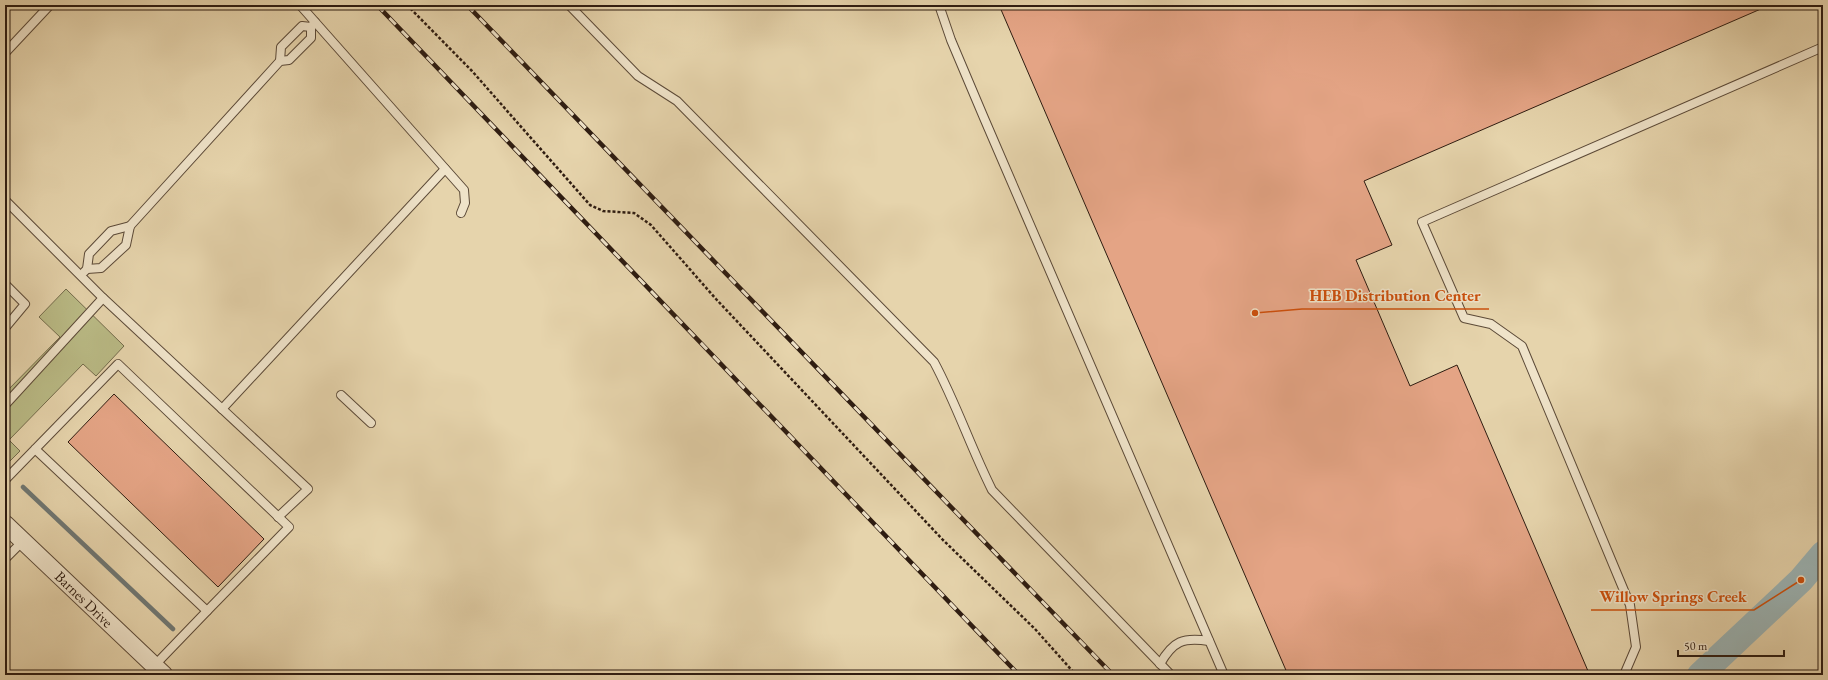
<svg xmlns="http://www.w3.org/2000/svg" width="1828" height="680" viewBox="0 0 1828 680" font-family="'EB Garamond',serif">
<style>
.green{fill:#babb86;stroke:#746c4c}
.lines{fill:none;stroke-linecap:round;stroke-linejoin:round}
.stream{stroke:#707874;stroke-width:4.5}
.river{stroke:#9cb5b6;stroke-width:26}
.building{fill:#e4a485;stroke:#2e1c11}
.lane-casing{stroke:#5c4a38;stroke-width:10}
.street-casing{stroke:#5c4a38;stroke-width:19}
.path{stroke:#2e1c11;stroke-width:2.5;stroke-dasharray:3 2;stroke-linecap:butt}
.lane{stroke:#efe3c9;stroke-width:8}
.street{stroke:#efe3c9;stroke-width:17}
.rail-casing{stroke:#2e1c11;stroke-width:4.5}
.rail{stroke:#efe3c9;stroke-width:3;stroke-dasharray:9;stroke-linecap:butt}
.labels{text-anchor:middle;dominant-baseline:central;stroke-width:3;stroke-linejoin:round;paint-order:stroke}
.street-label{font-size:15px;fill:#2e1c11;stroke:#efe3c9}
.leader{fill:none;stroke:#cc500d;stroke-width:1.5}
.callout-dot{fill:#cc500d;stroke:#efe3c9;stroke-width:1.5}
.callout-label{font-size:16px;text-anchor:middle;font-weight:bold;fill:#cc500d;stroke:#efe3c9;stroke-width:3;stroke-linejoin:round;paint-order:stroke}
</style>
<rect width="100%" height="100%" fill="#e6d4ac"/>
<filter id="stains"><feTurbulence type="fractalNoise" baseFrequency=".005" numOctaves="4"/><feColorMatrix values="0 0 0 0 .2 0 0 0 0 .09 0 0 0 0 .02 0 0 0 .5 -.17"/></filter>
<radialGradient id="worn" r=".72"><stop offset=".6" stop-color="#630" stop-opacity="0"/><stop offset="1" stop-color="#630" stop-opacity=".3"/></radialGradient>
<path class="green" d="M66,289L124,346L96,376L83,364L9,440L20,451L5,466V393L60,337L39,317Z"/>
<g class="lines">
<path class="stream" d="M23,487L173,629"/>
<path class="river" d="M1700,675L1801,580L1823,554"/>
</g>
<g class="building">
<path d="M999,5H1770L1364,181L1392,245L1356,260L1410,386L1457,365L1588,671L1580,675H1288Z"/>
<path d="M114,394L264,539L218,587L68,442Z"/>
</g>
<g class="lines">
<defs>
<g id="lane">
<path d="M300,5L464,190L465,203L461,213"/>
<path d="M569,5L638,76L677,101L934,362C956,403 971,448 992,490L1171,675"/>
<path d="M939,5L951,40L984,118L1224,675"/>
<path d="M5,53L50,5"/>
<path d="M280,61L281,47L302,26L311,27"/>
<path d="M5,200L103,298"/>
<path d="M87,269L101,268L126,245L130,226L280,61L289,60L311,38V27L315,22"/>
<path d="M84,272L87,269L89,254L111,231L130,226"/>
<path d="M5,284L25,304L5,328"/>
<path d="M341,395L371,423"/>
<path d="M5,405L103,298L308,489L278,517"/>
<path d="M222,409L445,169"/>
<path d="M5,480L118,364L289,527L207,611L35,449"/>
<path d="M5,559L23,541"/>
<path d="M1160,664C1173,641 1183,637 1209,641"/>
<path d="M154,666L207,611"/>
<path d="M1624,675L1636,647L1630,605L1522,346L1491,324L1464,318L1422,222L1823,47"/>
</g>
<path id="street" d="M5,524L164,675"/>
</defs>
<use href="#lane" class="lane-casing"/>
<use href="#street" class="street-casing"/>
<path class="path" d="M407,5L472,71L590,205L603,211L634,213L651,225L716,299L943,540L1035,629L1076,675"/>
<use href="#lane" class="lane"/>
<use href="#street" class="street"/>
<defs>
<g id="rail">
<path d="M377,5L1019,675"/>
<path d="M467,5L1113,675"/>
</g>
</defs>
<use href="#rail" class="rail-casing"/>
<use href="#rail" class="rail"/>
</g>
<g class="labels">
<g class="street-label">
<text transform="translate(84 599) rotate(44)">Barnes Drive</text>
</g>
</g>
<path class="leader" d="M1255 313L1302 309H1489M1801 580L1754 610H1591"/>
<g class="callout-dot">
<circle cx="1255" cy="313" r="4"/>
<circle cx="1801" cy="580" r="4"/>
</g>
<g class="callout-label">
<text x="1395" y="301">HEB Distribution Center</text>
<text x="1673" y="602">Willow Springs Creek</text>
</g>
<rect width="1828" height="680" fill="none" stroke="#e6d4ac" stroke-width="20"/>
<rect x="6" y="6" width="1816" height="668" fill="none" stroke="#2e1c11" stroke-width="2"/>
<rect x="10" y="10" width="1808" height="660" fill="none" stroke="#2e1c11"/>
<path d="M1678 650v6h106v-6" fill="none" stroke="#2e1c11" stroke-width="2"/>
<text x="1684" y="650" font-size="12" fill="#2e1c11" stroke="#efe3c9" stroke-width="3" paint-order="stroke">50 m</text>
<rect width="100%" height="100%" filter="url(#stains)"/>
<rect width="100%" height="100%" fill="url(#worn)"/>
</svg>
